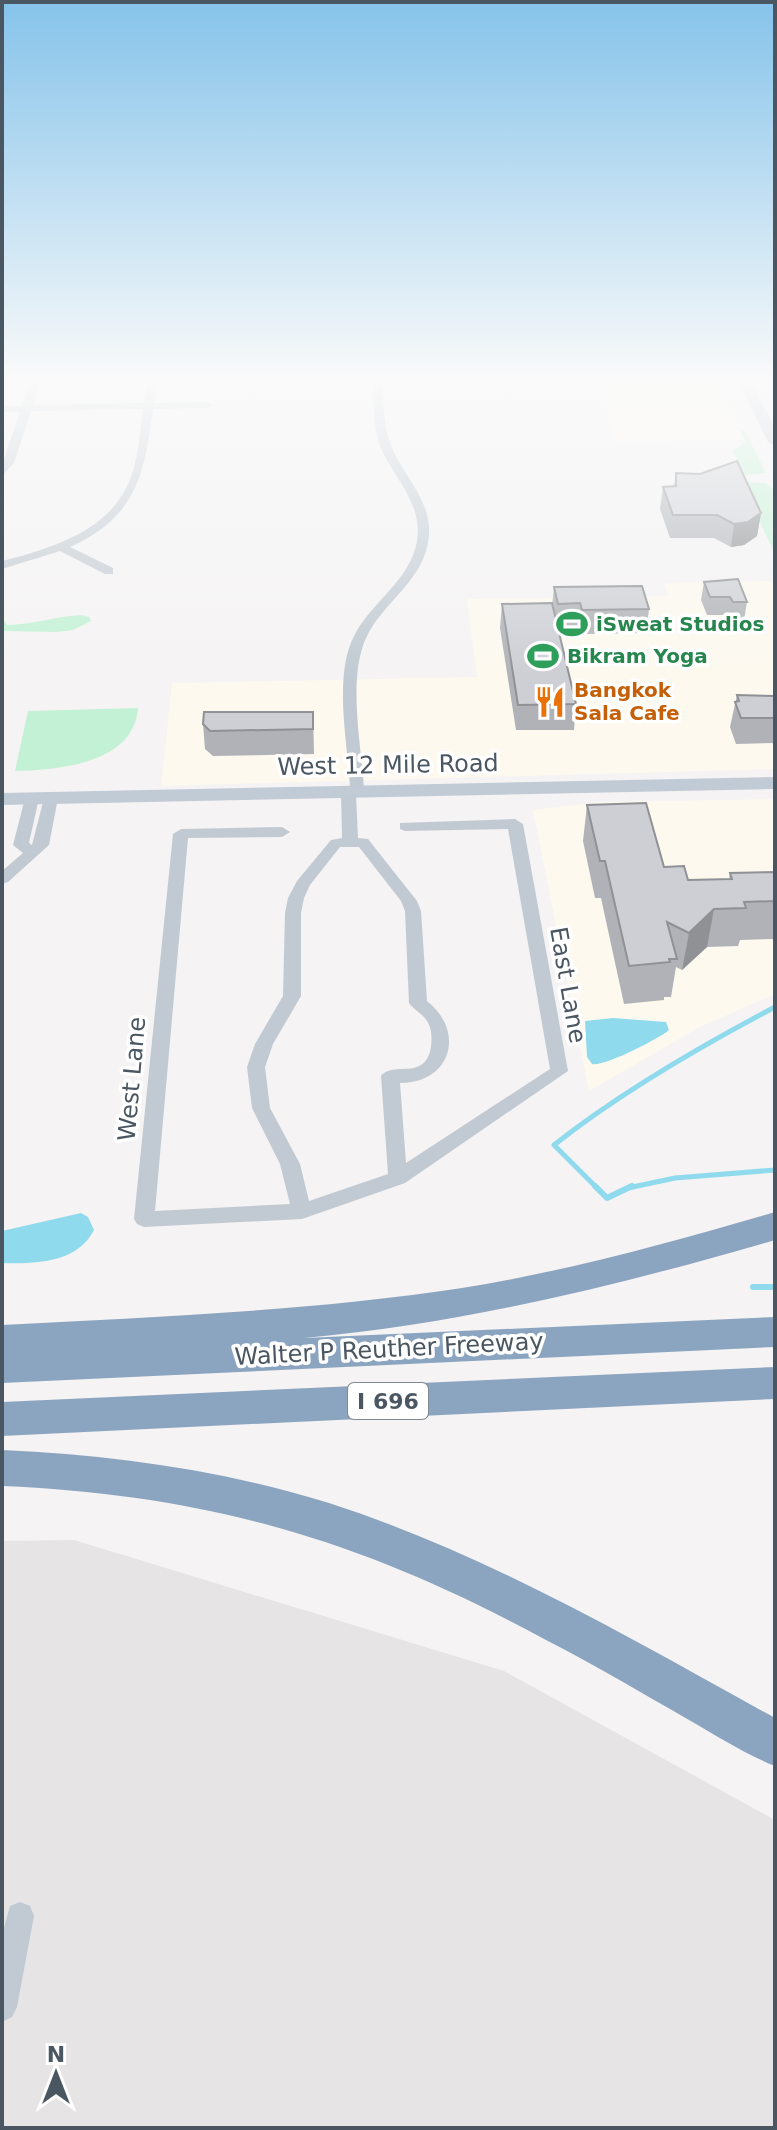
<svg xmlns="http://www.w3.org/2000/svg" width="777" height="2130" viewBox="0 0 777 2130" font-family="'DejaVu Sans',sans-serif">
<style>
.commercial{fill:#fdf9ef}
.education{fill:#e6e4e5}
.green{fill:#c3f1d5}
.water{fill:#90daee}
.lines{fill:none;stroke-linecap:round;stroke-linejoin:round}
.stream-far1{stroke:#90daee;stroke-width:5}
.stream{stroke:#90daee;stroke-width:6}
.street{fill:#c1cad2;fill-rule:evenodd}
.secondary{fill:#c1cbd6;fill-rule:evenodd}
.highway{fill:#8ba5c1;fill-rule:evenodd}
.wall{fill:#b0b2b7}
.shaded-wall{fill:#909195}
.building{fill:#cdcfd5;stroke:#909195;stroke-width:2}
.labels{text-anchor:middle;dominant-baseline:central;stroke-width:7;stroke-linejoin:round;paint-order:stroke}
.far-leisure-label{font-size:20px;font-weight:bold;fill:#27864d;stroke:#fff;text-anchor:start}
.far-food-label{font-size:20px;font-weight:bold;fill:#c56008;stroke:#fff;text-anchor:start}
.shield{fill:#fff;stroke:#808990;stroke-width:2}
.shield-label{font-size:22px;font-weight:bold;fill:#4a5661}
.street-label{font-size:24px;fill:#4a5661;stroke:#fff}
</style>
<rect width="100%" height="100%" fill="#f5f3f3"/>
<g class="commercial">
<path d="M594,379H719L745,440L616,442Z"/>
<path d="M775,581V769L161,786L172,683L477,677L467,599L668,596L664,583Z"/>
<path d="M775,799V994L700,1027L589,1091L533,810L601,802Z"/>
</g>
<path class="education" d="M74,1540L504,1671L775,1820V2128H2V1541Z"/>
<g class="green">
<path d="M740,430L745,431L766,473L744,475L733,451L746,442Z"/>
<path d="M741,482L766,483L775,491V554Z"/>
<path d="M81,615L89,617L91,621L73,630L57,632L2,631V617L7,625C32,625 56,616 81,615Z"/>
<path d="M138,708C134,764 57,770 15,771L28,711Z"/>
</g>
<g class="water">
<path d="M613,1018L666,1022L669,1030C660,1038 604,1067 592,1064L587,1057L585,1021Z"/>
<path d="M81,1213L88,1217L94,1230C77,1263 36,1264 2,1263V1231Z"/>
</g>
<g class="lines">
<g class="stream-far1">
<path d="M597,1188L554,1145C621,1092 699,1047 775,1007"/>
<path d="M628,1188L675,1178L775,1170"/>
</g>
<g class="stream">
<path d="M595,1186L607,1198L632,1186"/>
<path d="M753,1287H775"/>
</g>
<g class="street">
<path d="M31,379H41L33,405L144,403L148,379H158L154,403L207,402L212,405L207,408L153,409C144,477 136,517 70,547L113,568V574H105L60,551L2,569V561C49,549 108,532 129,482C138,460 140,433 143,409L31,411L14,463L2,476V465L20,412H2V406H22Z"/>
<path d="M373,379H383C383,401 383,425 391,446C404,477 431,499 429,535C426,580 383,601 366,638C347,680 362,746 364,791L356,795L358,838L368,839L417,901L421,911L427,1001C466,1032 451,1083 400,1083L406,1163L550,1069L508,829L405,831L400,829V823L515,819L523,824L568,1071L405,1183L302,1219L144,1227L137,1224L134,1219L173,834L181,829L282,827L290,832L282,837L188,838L155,1211L290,1204L280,1164L252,1108L247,1067L255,1044L283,996L285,913L288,898L297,881L331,840L342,838L341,792L350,788C348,744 333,677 354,636C371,602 410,581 417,541C423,502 393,478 380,446C373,425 373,401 373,379ZM340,847H359L401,901L405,911L409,1003C414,1010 423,1014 427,1021C432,1028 432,1039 431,1047C425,1082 394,1060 381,1076L388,1174L309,1201L300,1164L270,1108L265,1067L273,1044L301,996V913L304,898L310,885Z"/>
<path d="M32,794L39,798L29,843L32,845L44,798L51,794L58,798L49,845L8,882L2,884V871L23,853L13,845L25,798Z"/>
<path d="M20,1902L30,1906L34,1916L17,2007L12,2017L2,2022V1935L10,1906Z"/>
</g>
<g class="secondary">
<path d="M737,379H750L775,428V446L768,442Z"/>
<path d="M775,777V789L2,805V793Z"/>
</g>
<g class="highway">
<path d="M775,1212V1240C620,1285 466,1323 305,1338L775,1317V1347L2,1383V1325C156,1317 310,1311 462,1288C568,1271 672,1242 775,1212Z"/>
<path d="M775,1367V1399L2,1436V1402Z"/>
<path d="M2,1450C113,1455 223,1470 329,1503C487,1554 630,1638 775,1718V1766C745,1754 717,1736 689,1720C642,1693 595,1665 546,1640C364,1541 210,1495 2,1486Z"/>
</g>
</g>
<g class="wall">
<path d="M676,473L761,513L757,536L744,545L731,547L714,538H670L660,509L663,487L674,486Z"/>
<path d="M704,582L747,602L744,620H730L727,615H707L701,600Z"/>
<path d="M554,587L649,609L646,633L580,634L578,627L558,628L576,704L574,730H516L500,628L502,604L552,607Z"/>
<path d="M737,695L775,696V743L736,744L730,727Z"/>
<path d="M313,712L314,754L213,756L205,749L203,724Z"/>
<path d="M587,805L664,867L688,880L729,879L730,873L775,872V939L740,940L738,946L707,947L682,970L676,967L671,997H664V1000L624,1004L601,898H595L583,841Z"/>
</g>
<g class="shaded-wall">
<path d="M761,513L757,536L744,545L731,547L734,524Z"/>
<path d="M714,909L707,947L682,970L689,933Z"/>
</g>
<g class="building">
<path d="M737,461L761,513L748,522L734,524L717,515H673L663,487L676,486V473L700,474Z"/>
<path d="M738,579L747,602H733L730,597H710L704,582Z"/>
<path d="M642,586L649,609L582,610L580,603L558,604L554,587Z"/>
<path d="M552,603L576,704L518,705L502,604Z"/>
<path d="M737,695L775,696V718H741L735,702L739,701Z"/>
<path d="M204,712H313V729L210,731L203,724Z"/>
<path d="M646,803L664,867L684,866L688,880L732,879L730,873L775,872V901L744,902L746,908L714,909L689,933L667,922L677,959H669L670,962L629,966L605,861H600L587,805Z"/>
</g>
<linearGradient id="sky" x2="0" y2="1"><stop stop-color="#85c3ea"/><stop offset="0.56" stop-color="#fafafa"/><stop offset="1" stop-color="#fafafa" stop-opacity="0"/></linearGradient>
<rect width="777" height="677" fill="url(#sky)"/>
<defs>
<symbol id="stadium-bare" viewBox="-9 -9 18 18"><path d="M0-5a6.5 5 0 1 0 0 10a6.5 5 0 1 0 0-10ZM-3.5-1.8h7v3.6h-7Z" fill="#2e9e5b" stroke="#fff" stroke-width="2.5" paint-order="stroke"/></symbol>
<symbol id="restaurant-bare" viewBox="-9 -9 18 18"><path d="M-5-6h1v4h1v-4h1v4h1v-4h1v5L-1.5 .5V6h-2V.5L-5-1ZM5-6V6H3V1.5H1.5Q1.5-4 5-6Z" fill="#e8710a" stroke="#fff" stroke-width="2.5" paint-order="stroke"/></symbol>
</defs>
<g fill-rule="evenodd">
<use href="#stadium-bare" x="550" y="602" width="44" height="44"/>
<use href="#stadium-bare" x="521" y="634" width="44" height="44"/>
<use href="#restaurant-bare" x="528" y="680" width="44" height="44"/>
</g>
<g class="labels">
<g class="far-leisure-label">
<text x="596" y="624">iSweat Studios</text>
<text x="567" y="656">Bikram Yoga</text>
</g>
<g class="far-food-label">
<text x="574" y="690">Bangkok<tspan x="574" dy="23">Sala Cafe</tspan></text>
</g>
<rect class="shield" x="348" y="1383" width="80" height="36" rx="6"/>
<g class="shield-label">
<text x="388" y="1401">I 696</text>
</g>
<g class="street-label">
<text transform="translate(388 765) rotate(-1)">West 12 Mile Road</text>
<text transform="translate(568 985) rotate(80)">East Lane</text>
<text transform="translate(132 1079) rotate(-85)">West Lane</text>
<text transform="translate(389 1349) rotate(-3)">Walter P Reuther Freeway</text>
</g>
</g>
<rect width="777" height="2130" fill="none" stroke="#4a5661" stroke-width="8"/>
<g transform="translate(56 2074)" stroke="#ffffff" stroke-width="6" paint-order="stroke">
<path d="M0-6L14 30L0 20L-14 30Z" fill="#4a5661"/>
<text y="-12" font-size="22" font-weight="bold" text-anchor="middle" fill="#4a5661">N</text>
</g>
</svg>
